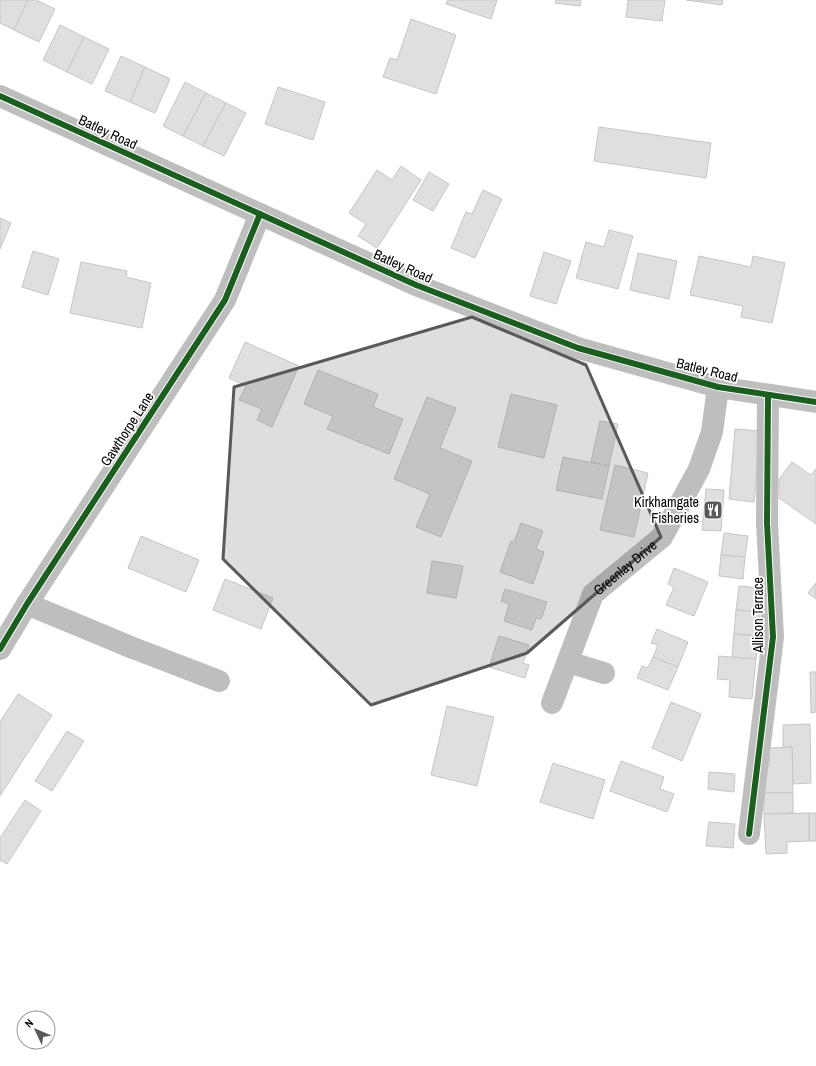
<svg xmlns="http://www.w3.org/2000/svg" width="816" height="1066" viewBox="0 0 816 1066" font-family="'Archivo Narrow',sans-serif">
<style>
.building{fill:#dfdfdf;stroke:#c6c6c6}
.lines{fill:none;stroke-linecap:round;stroke-linejoin:round}
.minor{stroke:#bebebe;stroke-width:22}
.cycleway-casing{stroke:#fff;stroke-width:8}
.cycleway{stroke:#1b5e20;stroke-width:6}
.marked{fill:#595959;fill-opacity:0.2;stroke:#595959;stroke-width:3;stroke-linejoin:round}
.labels{text-anchor:middle;dominant-baseline:central;stroke-width:3.5;stroke-linejoin:round;paint-order:stroke}
.street-label{font-size:14px;fill:#000;stroke:#fff}
.poi-label{font-size:14px;fill:#000;stroke:#fff;text-anchor:end}
</style>
<rect width="100%" height="100%" fill="#fff"/>
<g class="building">
<path d="M0,0H28L14,30L0,23Z"/>
<path d="M28,0H36L55,9L39,42L14,30Z"/>
<path d="M448,0H497L491,19L446,4Z"/>
<path d="M556,0H581L580,6L555,3Z"/>
<path d="M628,0H665L662,21L626,17Z"/>
<path d="M686,0H723L722,5Z"/>
<path d="M411,19L456,35L436,94L383,77L390,58L397,60Z"/>
<path d="M60,25L84,37L67,72L43,60Z"/>
<path d="M84,37L109,49L92,84L67,72Z"/>
<path d="M121,56L145,67L130,102L105,91Z"/>
<path d="M145,67L170,79L155,113L130,102Z"/>
<path d="M185,82L206,93L183,136L163,126Z"/>
<path d="M278,87L325,102L313,140L265,124Z"/>
<path d="M206,93L226,103L203,146L183,136Z"/>
<path d="M226,103L246,113L224,156L203,146Z"/>
<path d="M599,127L711,143L706,178L594,161Z"/>
<path d="M401,166L421,180L377,248L358,236L366,224L349,213L377,170L392,180Z"/>
<path d="M429,172L449,184L433,211L413,200Z"/>
<path d="M483,190L502,199L475,258L451,248L466,212L472,214Z"/>
<path d="M0,218L11,223L0,249Z"/>
<path d="M609,230L633,236L618,289L576,278L586,242L604,247Z"/>
<path d="M33,251L59,259L48,295L22,287Z"/>
<path d="M544,252L571,261L556,304L530,296Z"/>
<path d="M638,253L677,261L669,299L630,290Z"/>
<path d="M699,256L751,267L753,256L785,263L772,323L741,317L743,306L690,295Z"/>
<path d="M81,262L127,271L126,277L151,283L142,328L70,313Z"/>
<path d="M245,342L299,366L272,427L257,420L262,409L239,400L246,386L229,378Z"/>
<path d="M318,370L378,394L373,407L403,419L389,454L327,429L333,416L304,404Z"/>
<path d="M511,394L557,405L544,458L498,447Z"/>
<path d="M427,397L456,408L440,448L472,461L441,537L416,527L430,494L394,479Z"/>
<path d="M600,421L618,424L609,466L591,462Z"/>
<path d="M735,429L761,431L754,502L729,499Z"/>
<path d="M563,457L609,466L602,499L556,490Z"/>
<path d="M792,462L811,475L816,469V524L779,498V479Z"/>
<path d="M615,465L648,473L634,537L600,530Z"/>
<path d="M706,489L724,490L721,531L702,530Z"/>
<path d="M521,523L543,531L536,549L544,552L533,584L500,572L511,541L514,542Z"/>
<path d="M724,533L748,536L745,557L721,555Z"/>
<path d="M141,536L199,560L186,592L128,568Z"/>
<path d="M721,555L745,557L743,579L719,576Z"/>
<path d="M432,561L463,566L456,598L427,593Z"/>
<path d="M674,568L708,582L694,616L666,605L674,587L668,584Z"/>
<path d="M225,579L273,598L261,629L213,610Z"/>
<path d="M816,583V599L808,593Z"/>
<path d="M739,586L762,588L760,612L736,610Z"/>
<path d="M505,589L547,602L541,619L536,618L532,630L504,621L509,604L501,601Z"/>
<path d="M736,610L760,612L758,636L734,634Z"/>
<path d="M657,629L688,642L678,667L653,657L658,645L651,643Z"/>
<path d="M734,634L758,636L756,659L732,657Z"/>
<path d="M499,636L529,645L523,663L529,665L525,678L489,667Z"/>
<path d="M719,656L756,659L752,699L729,697L730,680L717,679Z"/>
<path d="M653,657L678,667L668,690L637,678L642,666L648,668Z"/>
<path d="M810,672H816V712L811,713Z"/>
<path d="M18,694L52,715L0,796V722Z"/>
<path d="M671,702L701,714L682,761L652,748Z"/>
<path d="M447,706L494,717L477,786L431,775Z"/>
<path d="M810,724L811,783L793,784L792,747H783V725Z"/>
<path d="M67,731L84,741L52,791L35,781Z"/>
<path d="M792,747L793,793H764V766H769V748Z"/>
<path d="M621,761L664,777L660,789L674,794L667,812L610,791Z"/>
<path d="M553,763L605,780L593,819L540,802Z"/>
<path d="M709,772L735,774L734,792L708,789Z"/>
<path d="M764,793H793V813L764,814Z"/>
<path d="M25,800L41,811L7,864L0,860V838Z"/>
<rect x="809" y="813" width="7" height="28"/>
<path d="M809,813V841L787,842V853L766,854L764,814Z"/>
<path d="M709,822L735,824L733,848L706,846Z"/>
</g>
<g class="lines">
<g class="minor">
<path d="M0,96L416,285L578,348L718,387L816,402"/>
<path d="M27,604L133,648L219,681"/>
<path d="M0,649L27,604L225,300L260,214"/>
<path d="M568,662L604,673"/>
<path id="s1" d="M552,703L593,594L662,537L699,469L712,432L718,387"/>
<path d="M749,834L773,637L767,523L768,395"/>
</g>
<defs>
<g id="cycleway">
<path d="M0,96L416,285L578,348L718,387L816,402"/>
<path d="M0,649L27,604L225,300L260,214"/>
<path d="M749,834L773,637L767,523L768,395"/>
</g>
</defs>
<use href="#cycleway" class="cycleway-casing"/>
<use href="#cycleway" class="cycleway"/>
</g>
<path class="marked" d="M472,317L586,365L661,537L527,653L371,705L223,559L234,387Z"/>
<defs>
<symbol id="restaurant-square" viewBox="-11 -11 22 22"><rect x="-9" y="-9" width="18" height="18" rx="4" fill="#595959" stroke="#fff"/><path d="M-5-6h1v4h1v-4h1v4h1v-4h1v5L-1.5 .5V6h-2V.5L-5-1ZM5-6V6H3V1.5H1.5Q1.5-4 5-6Z" fill="#fff"/></symbol>
</defs>
<g fill-rule="evenodd">
<use href="#restaurant-square" x="702" y="499" width="22" height="22"/>
</g>
<g class="labels">
<g class="street-label">
<text transform="translate(108 132) rotate(25)">Batley Road</text>
<text transform="translate(403 266) rotate(24)">Batley Road</text>
<text transform="translate(707 370) rotate(14)">Batley Road</text>
<text transform="translate(127 429) rotate(-57)">Gawthorpe Lane</text>
<text stroke="none"><textPath href="#s1" startOffset="158">Greenlay Drive</textPath></text>
<text transform="translate(758 615) rotate(-90)">Allison Terrace</text>
</g>
<g class="poi-label">
<text x="699" y="502">Kirkhamgate<tspan x="699" dy="16">Fisheries</tspan></text>
</g>
</g>
<g transform="translate(36 1030) rotate(314)"><circle r="19" fill="#ffffff" stroke="#999999"/>
<path d="M0-3L7 15L0 10L-7 15Z" fill="#595959"/>
<text y="-6" font-size="11" font-weight="bold" text-anchor="middle" fill="#000000">N</text>
</g>
</svg>
